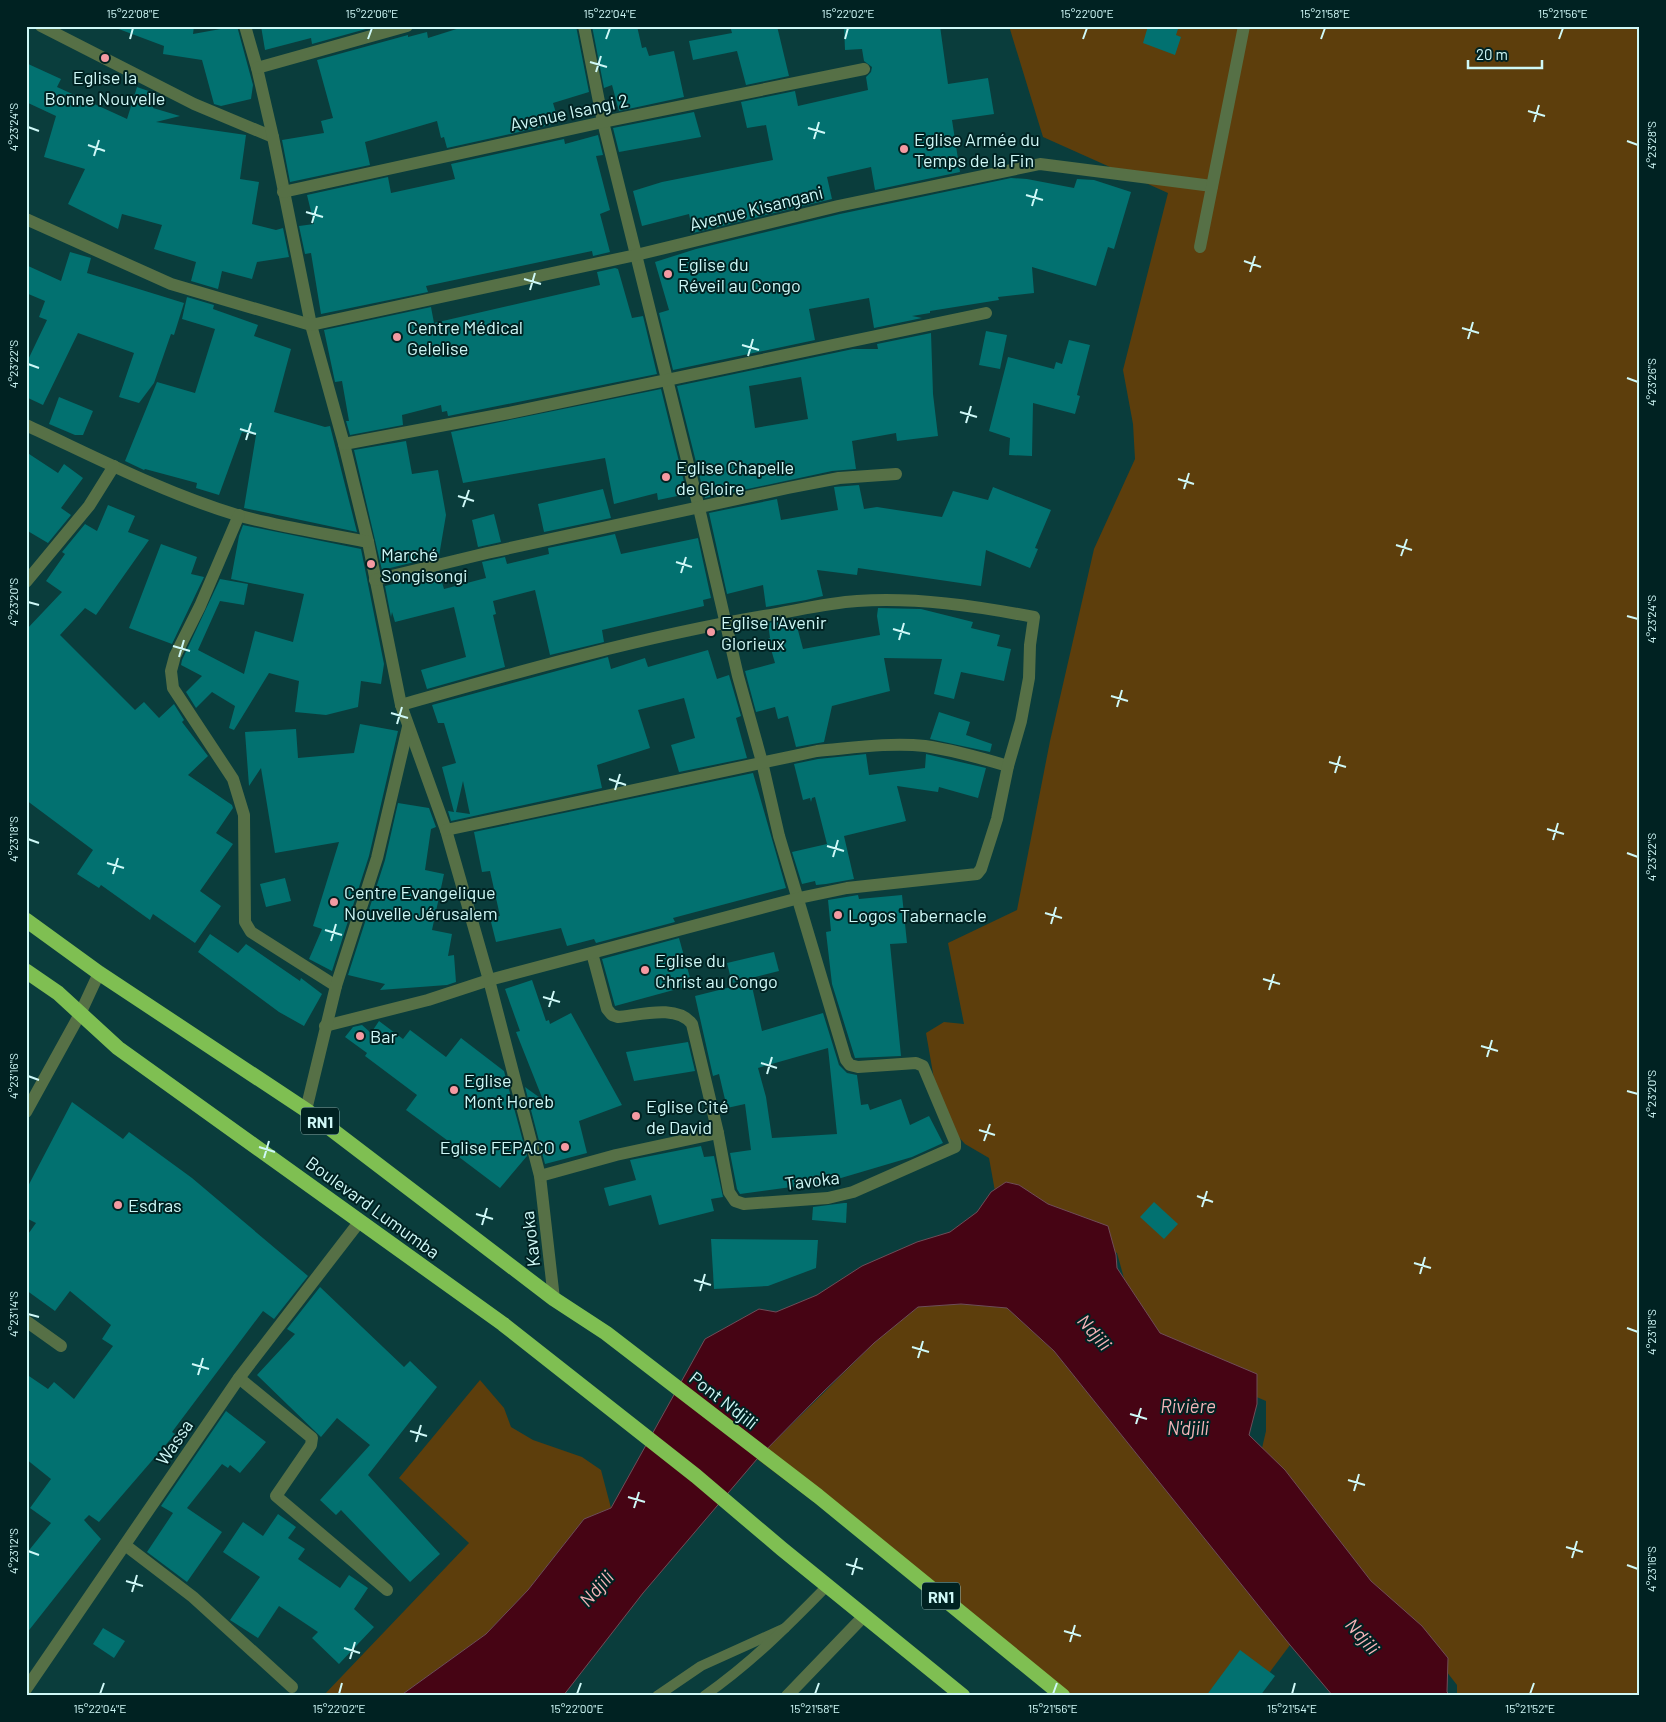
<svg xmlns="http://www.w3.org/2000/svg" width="1666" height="1722" viewBox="0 0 1666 1722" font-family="Barlow,sans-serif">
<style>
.green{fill:#5d3e0c}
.water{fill:#460414;stroke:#6f4d58}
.building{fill:#027170;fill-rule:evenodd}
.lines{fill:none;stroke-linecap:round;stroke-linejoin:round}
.lane{stroke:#567046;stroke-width:10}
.street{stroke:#567046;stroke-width:12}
.highway{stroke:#7fbf52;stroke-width:15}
.ticks{fill:none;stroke:#cff8f7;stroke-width:2}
.poi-dot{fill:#f49aa2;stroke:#022;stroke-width:2}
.labels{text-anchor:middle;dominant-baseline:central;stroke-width:4;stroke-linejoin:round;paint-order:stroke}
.shield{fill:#022;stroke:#91b8b7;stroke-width:1}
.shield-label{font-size:16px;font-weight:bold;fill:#cff8f7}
.poi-label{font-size:18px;fill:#cff8f7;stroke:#022;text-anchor:start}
.street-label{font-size:18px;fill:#cff8f7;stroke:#022}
.water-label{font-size:19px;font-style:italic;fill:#f4b4b8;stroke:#022}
.neatline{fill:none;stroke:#cff8f7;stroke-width:2}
.ticks-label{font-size:12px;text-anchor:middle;fill:#cff8f7}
</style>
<rect width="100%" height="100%" fill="#0a3d3c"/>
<g class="green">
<path d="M1009,26H1640V1696H1457V1685L1432,1653L1259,1461L1266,1431V1401L1170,1360L1125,1282L1117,1253L1058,1230L1000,1219L989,1158L965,1144L957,1135L934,1079L926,1033L944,1022L964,1024L948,943L1017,910L1050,741L1094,549L1135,459L1133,424L1123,370L1168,193L1043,137Z"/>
<path d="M961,1304L1007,1308L1054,1351L1290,1645L1252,1696H1071L757,1459L874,1343L918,1307Z"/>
<path d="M480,1380L504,1408L511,1427L533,1440L582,1457L601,1470L611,1508L584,1519L528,1590L486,1634L400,1696H323L469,1543L399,1478Z"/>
</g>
<path class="water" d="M1006,1182L1019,1185L1048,1204L1108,1226L1116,1255L1117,1268L1160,1333L1257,1374V1404L1249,1435L1285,1470L1371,1581L1422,1626L1448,1658L1447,1692L1451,1696H1333L1290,1645L1054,1351L1007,1308L961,1304L918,1307L874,1343L822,1393L757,1459L643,1593L563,1696H400L486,1634L528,1590L584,1519L611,1508L705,1339L759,1309L776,1312L817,1295L862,1266L917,1242L950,1232L977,1212L991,1192Z"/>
<g class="building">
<path d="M117,26H194L193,34L237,26L253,85L251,99L221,106L214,104L202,60L163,54L164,46L116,28Z"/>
<path d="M261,26H366V29L312,44L311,38L265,50Z"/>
<path d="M466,26H576L589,92L553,103L559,123L447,148L444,137L441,138L437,121L365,142L370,165L290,182L282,140L324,133L321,121L333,118L317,60L408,35V37L427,32L428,38Z"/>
<path d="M592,26H637L642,48L646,47L649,56L674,51L684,97L619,111L612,85L604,88Z"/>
<path d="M730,26H777L789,76L746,85L737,51L693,60L689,41L732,33Z"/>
<path d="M844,26H940L948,84L988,78L994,114L952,120L960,172L875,190L871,167L827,177L832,199L693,233L689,214L642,226L633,191L662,182L773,160L766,125L747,128L741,102L795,91L798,106L868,90L866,77L871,72L872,67L864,61L862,49L845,50Z"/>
<path d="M1148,26H1179L1176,35L1181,37L1175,55L1143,43Z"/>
<path d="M26,63L61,79L57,87L125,118L127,119L137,87L157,94L153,108L180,116L156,122L246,135L240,179L259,182L252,224L276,230L283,228L289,257L257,262L252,279L222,271L218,289L191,281L196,262L154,249L162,225L122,214L118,229L68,204L85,169L44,157L56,116L26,102Z"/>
<path d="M694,112L701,137L619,152L613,128Z"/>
<path d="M598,135L603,155L596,156L610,210L600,214L610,252L593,256L592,251L426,286L428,292L321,314L311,253L305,254L299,226L314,224L307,195L388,177L391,193L455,179L451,164L564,139L565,144Z"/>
<path d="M1011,178L1027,179L1074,188L1077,179L1094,180L1131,192L1114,249L1108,247L1096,286L1032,267L1034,293L998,297L999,300L930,311V313L912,316L922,318L874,328L869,298L809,309L815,340L673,370L659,313L669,310L655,262L696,249L840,214Z"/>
<path d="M70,252L91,258L87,273L184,303L174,335L171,334L154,383L139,403L119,397L134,353L78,333L43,405L26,397V364L47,320L39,317L45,301L26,293V265L61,281Z"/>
<path d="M615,268L618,269L632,318L643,316L657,374L448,416L447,411L442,412L441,405L402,415L403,425L350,435L346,421H349L342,381L335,382L324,330L431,307L434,323L600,285L597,272Z"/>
<path d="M187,297L214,305L213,309L258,325L254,336L291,349L274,412L325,427L330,426L357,532L244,508L256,435L242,432L219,495L196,488L197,483L145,469L144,470L125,461L157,382L195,393L215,329L182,319Z"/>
<path d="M986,331L1007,335L1000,369L979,365Z"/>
<path d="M931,333L933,394L938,436L897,441L896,433L852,441L856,469L832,471L705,498L677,386L853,349H878L877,344ZM801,377L808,419L755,428L749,386Z"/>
<path d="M1069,340L1090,345L1077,395L1080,396L1075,414L1033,403L1032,456L1009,455L1010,438L989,431L1008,357L1054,369L1056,362L1062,364Z"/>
<path d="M661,389L687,494L658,500L657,493L614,504L605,458L463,483L451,432Z"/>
<path d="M59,397L93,411L83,435H75L49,424Z"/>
<path d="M406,441L412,474L438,470L446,515L439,556L382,570L354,450Z"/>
<path d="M26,452L58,473L64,464L83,478L61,508L71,515L48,543L26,530Z"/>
<path d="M859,485L864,509L877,507L942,517L953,491L988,500L993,487L1051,510L1035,548L1038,549L1030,568L986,550L981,586L858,568L857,575L817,570L823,596L806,600L766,607L763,585L727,594L709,513L777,499L781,520L838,510L834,487Z"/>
<path d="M603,489L611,518L544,532L538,504Z"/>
<path d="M108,505L135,516L128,532L149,540L96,615L85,608L60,635L135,710L144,702L159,718L174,704L184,720L182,722L208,756L188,775L232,805L233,808L216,833L233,844L200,891L221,906L195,943L153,914L150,920L101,885L99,888L77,874L93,850L26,800V630L62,592L46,581L65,554L62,552L85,524L97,531Z"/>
<path d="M494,514L501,542L478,547L472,520Z"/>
<path d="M243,525L361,549L384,664L381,684L361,681L358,707L326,715L295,712L299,681L269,673L234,730L229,728L235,706L212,692L196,708L186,692L202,676L181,665L182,660L220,579L248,584L244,605L220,601L198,650L244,674L255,631L293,642L304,594L231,579L239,536Z"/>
<path d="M615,534L621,554L698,538L711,598L703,600L704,606L602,630L604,642L550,655L535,590L493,601L496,614L493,615L505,667L427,689L421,670L466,657L454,607L395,622L392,612L391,617L385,586L439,573L444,589L486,578L482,562L505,557L507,564L549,554L548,548Z"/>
<path d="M161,544L197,557L191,574L204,577L172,644L129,628Z"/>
<path d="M878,608L921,609L973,622L971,628L1000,635L997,646L1011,649L1004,681L961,672L954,699L934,694L942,659L884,658L890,691L832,706L824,742L796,747L788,716L778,719L775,707L756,712L745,671L775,663L768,639L770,638L768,623L795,619L803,649L880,635L877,616Z"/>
<path d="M708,650L717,679L729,675L741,716L736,718L747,758L679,772L671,745L695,738L684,698L638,710L650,748L597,765L602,788L451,821L448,811L454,812L442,767L456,763L444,723H438L432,705L608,657L611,669L645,658L648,667ZM463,781L469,810L470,814L456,812Z"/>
<path d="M939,712L970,722L966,735L992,744L990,752L930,739Z"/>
<path d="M360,724L398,731L369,856L332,971L309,959L322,929L313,926L339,842L275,853L261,768L249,786L245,732L296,729L298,758L354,753Z"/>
<path d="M866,754L869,775L925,768L926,754L986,768L978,798L939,787L938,792L897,786L906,821L844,836L854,879L826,884L816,885L815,881L802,884L792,852L827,844L815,797L812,798L811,802L810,798L803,800L794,764L818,759Z"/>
<path d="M753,773L786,888L673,918L675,922L596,943L594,939L567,946L561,928L496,942L490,918L500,916L490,871L482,872L474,832Z"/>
<path d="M398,803L429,808L436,827L431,829L425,870L444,874L432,930L452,934L448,956L454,955L456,982L447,985L380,990L385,984L348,975L385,860Z"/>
<path d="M285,878L291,901L266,907L260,884Z"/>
<path d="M858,895L859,899L902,895L907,943L890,944L901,1056L855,1058L832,984L826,932L831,931L828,900Z"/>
<path d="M210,934L238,953L246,944L300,981L301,978L322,994L304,1026L279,1012L198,952Z"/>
<path d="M679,938L692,985L615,1006L602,959Z"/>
<path d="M774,952L779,971L732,983L727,963Z"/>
<path d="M532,980L546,1021L549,1020L550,1024L571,1013L622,1105L579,1121L587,1153L545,1164L525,1087L543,1100L516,1032L520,1031L505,989Z"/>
<path d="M751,982L762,1031L823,1013L839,1065L847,1073L857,1075L861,1105L868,1104L870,1110L901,1099L910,1125L929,1116L943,1143L912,1157L814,1186V1184L740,1194L737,1189L730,1153L751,1150L745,1104L727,1108L719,1074L713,1076L695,996ZM828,1048L837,1134L772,1138L766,1097L758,1068Z"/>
<path d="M379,1021L403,1039L410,1030L446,1057L461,1038L504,1071L527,1156L500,1188L451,1151L455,1146L406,1110L417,1095L365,1056L367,1053L345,1037L353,1027L362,1025L371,1033Z"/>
<path d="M688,1042L695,1071L634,1081L626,1052Z"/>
<path d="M72,1102L123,1139L129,1132L192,1178L308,1276L274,1319L263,1311L172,1432L175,1434L99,1522L89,1515L84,1520L101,1539L26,1634V1554L51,1523L30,1508L51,1479L26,1459V1374L48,1389L54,1382L74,1399L113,1346L102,1339L111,1325L70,1291L55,1311L26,1290V1237L36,1223L26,1218V1190Z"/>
<path d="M701,1146L704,1157L714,1156L723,1197L711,1199L714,1211L659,1225L651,1195L609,1206L604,1188L636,1180L630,1160Z"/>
<path d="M1154,1202L1178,1224L1164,1239L1140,1217Z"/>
<path d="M844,1203H847L846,1223L812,1220L813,1207Z"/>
<path d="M711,1239L818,1240L816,1268L768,1286L714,1289Z"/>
<path d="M320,1287L404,1367L410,1361L437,1387L368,1475L440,1554L410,1582L341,1510L336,1515L320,1500L370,1445L337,1418L321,1437L257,1375L295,1334L287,1329Z"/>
<path d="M226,1411L266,1442L240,1473L230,1465L228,1468L222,1464L187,1508L222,1532L187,1582L147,1552L173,1513L161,1506Z"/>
<path d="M278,1514L296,1527L288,1538L305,1549L298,1559L340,1588L349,1575L368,1588L354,1609L374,1627L339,1664L312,1638L318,1632L279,1606L258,1638L230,1620L260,1577L223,1552L243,1522L263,1536Z"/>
<path d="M103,1628L125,1641L114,1658L93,1644Z"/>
<path d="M1240,1650L1275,1676L1260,1696H1206Z"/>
</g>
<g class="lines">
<g class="lane">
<path d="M657,1696L701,1666L785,1628"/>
<path d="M704,1696C751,1663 787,1627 827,1586"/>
</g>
<g class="street">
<path d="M41,26L194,104L273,137"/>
<path d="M245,26L257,68L273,137L311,325L344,444L368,542L401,705L446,830L489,980L540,1176L554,1299"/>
<path d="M584,26L603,122L699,508L738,676L762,762L779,836L846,1060L850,1065L858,1067L916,1063L923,1066L955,1142V1147L853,1192L828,1198L744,1204L735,1201L729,1192L718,1133L692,1024C677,1004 640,1015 618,1017L612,1015L607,1009L592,953"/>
<path d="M257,68L407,26"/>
<path d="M283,192L603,122L864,69"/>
<path d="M26,219L171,284L311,325L636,255L838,206L1040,164L1212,186"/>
<path d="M1200,247L1244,26"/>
<path d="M26,425C95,457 164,493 237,515C279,527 324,533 368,542"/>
<path d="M344,444L509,413L986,313"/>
<path d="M239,515L200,606L175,656L171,671L173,688L233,779L244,815L245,922L251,932L336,986"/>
<path d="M375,580L487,553L788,488L839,478L896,474"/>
<path d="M26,582L89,506L114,466"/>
<path d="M446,830L817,751C852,748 890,742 925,746C953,750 981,758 1008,766"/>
<path d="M325,1026L428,1000L489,980L799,898L847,888L977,874L981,869L997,819L1008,766L1021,721L1029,678L1030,645L1034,617C976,606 916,597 857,601C826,603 795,611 764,616C641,637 521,671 401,705"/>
<path d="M306,1110L336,986L377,858L408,727"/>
<path d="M26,1112L80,1014L99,973"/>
<path d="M540,1176L616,1155L718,1133"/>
<path d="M26,1321L61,1346"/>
<path d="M239,1378L312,1438L311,1445L276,1496L387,1590"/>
<path d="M125,1545L193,1597L292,1687"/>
<path d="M26,1689L239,1378L360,1221"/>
<path d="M787,1696L864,1616"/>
</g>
<g class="highway">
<path d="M26,920L99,973L306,1110L554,1299L606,1333L818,1496L1063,1696"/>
<path d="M26,971L58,993L118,1048L503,1324L696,1476L782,1549L963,1696"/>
</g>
</g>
<path class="ticks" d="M130,39L133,28M368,39L372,28M606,39L610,28M845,39L848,28M1083,39L1087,28M1321,39L1325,28M1559,39L1563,28M590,62L607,67M596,72L601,56M1528,111L1545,116M1534,122L1539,105M28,127L39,131M808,128L825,133M814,139L819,122M1627,141L1638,145M88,145L105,151M94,156L99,140M1026,195L1043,200M1032,206L1037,189M306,212L323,217M312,223L317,206M1244,261L1261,267M1250,272L1255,256M524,279L541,284M530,290L535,273M1462,328L1479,333M1468,339L1473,322M742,345L759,350M748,356L753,339M28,364L39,368M1627,378L1638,382M960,412L977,417M966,423L971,406M240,429L256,434M246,440L251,423M1178,479L1194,484M1184,489L1189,473M458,496L474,501M463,507L469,490M1396,545L1412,550M1401,556L1407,539M676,562L692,567M681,573L686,557M28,602L39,605M1627,616L1638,619M893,629L910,634M899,640L904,623M173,646L190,651M179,657L184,640M1111,696L1128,701M1117,707L1122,690M391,713L408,718M397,724L402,707M1329,762L1346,767M1335,773L1340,756M609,779L626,785M615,790L620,774M1547,829L1564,834M28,839L39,843M1553,840L1558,823M827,846L844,851M1627,853L1638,857M833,857L838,840M107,863L124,868M113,874L118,858M1045,913L1062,918M1051,924L1056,907M325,930L342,935M331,941L336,924M1263,979L1280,984M1269,990L1274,974M543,997L560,1002M549,1007L554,991M1481,1046L1498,1051M1487,1057L1492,1040M761,1063L777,1068M767,1074L772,1057M28,1076L39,1080M1627,1091L1638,1094M979,1130L995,1135M984,1141L990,1124M259,1147L275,1152M264,1158L269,1141M1197,1196L1213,1202M1202,1207L1207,1191M476,1214L493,1219M482,1225L487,1208M1414,1263L1431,1268M1420,1274L1425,1257M694,1280L711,1285M700,1291L705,1274M28,1314L39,1317M1627,1328L1638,1332M912,1347L929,1352M918,1358L923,1341M192,1364L209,1369M198,1375L203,1358M1130,1414L1147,1419M1136,1424L1141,1408M410,1431L427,1436M416,1442L421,1425M1348,1480L1365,1485M1354,1491L1359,1474M628,1497L645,1502M634,1508L639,1492M1566,1547L1583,1552M28,1551L39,1555M1572,1558L1577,1541M846,1564L863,1569M1627,1565L1638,1569M852,1575L857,1558M126,1581L143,1586M132,1592L137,1575M1064,1631L1081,1636M1070,1642L1075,1625M344,1648L360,1653M350,1659L355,1642M100,1694L104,1683M339,1694L342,1683M577,1694L581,1683M815,1694L819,1683M1053,1694L1057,1683M1292,1694L1295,1683M1530,1694L1534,1683"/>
<g class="poi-dot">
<circle cx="105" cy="58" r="5"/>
<circle cx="904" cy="149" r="5"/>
<circle cx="668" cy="274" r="5"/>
<circle cx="397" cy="337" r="5"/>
<circle cx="666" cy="477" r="5"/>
<circle cx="371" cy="564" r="5"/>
<circle cx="711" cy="632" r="5"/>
<circle cx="334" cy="902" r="5"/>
<circle cx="838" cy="915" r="5"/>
<circle cx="645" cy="970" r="5"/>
<circle cx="360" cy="1036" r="5"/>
<circle cx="454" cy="1090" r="5"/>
<circle cx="636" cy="1116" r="5"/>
<circle cx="565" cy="1147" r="5"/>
<circle cx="118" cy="1205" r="5"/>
</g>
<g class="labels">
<g class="shield">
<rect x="301" y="1107.5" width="38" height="27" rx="4"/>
<rect x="922" y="1582.5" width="38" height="27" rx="4"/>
</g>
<g class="shield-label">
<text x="320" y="1121">RN1</text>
<text x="941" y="1596">RN1</text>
</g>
<g class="poi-label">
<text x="105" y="77" text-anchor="middle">Eglise la<tspan x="105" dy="21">Bonne Nouvelle</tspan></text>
<text x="914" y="139">Eglise Armée du<tspan x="914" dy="21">Temps de la Fin</tspan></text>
<text x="678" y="264">Eglise du<tspan x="678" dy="21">Réveil au Congo</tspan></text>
<text x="407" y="327">Centre Médical<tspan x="407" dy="21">Gelelise</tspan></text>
<text x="676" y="467">Eglise Chapelle<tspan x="676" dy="21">de Gloire</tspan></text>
<text x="381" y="554">Marché<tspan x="381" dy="21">Songisongi</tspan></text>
<text x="721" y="622">Eglise l'Avenir<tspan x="721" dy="21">Glorieux</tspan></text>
<text x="344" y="892">Centre Evangelique<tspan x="344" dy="21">Nouvelle Jérusalem</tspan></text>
<text x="848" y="915">Logos Tabernacle</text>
<text x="655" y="960">Eglise du<tspan x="655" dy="21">Christ au Congo</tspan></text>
<text x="370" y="1036">Bar</text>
<text x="464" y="1080">Eglise<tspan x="464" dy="21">Mont Horeb</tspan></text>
<text x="646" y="1106">Eglise Cité<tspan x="646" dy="21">de David</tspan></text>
<text x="555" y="1147" text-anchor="end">Eglise FEPACO</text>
<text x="128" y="1205">Esdras</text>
</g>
<g class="street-label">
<text transform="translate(569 112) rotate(-12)">Avenue Isangi 2</text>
<text transform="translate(756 208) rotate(-14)">Avenue Kisangani</text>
<text transform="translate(812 1180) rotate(-7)">Tavoka</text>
<text transform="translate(373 1207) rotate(36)">Boulevard Lumumba</text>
<text transform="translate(530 1239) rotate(-97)">Kavoka</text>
<text transform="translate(724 1400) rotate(38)">Pont N'djili</text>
<text transform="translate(174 1442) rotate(-56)">Wassa</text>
</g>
<g class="water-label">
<text transform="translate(1095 1332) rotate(49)">Ndjili</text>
<text x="1188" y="1405">Rivière<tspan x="1188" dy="22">N'djili</tspan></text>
<text transform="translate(596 1588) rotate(-48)">Ndjili</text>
<text transform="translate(1363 1636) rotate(49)">Ndjili</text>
</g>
</g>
<rect width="1666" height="1722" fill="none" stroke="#002222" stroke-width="55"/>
<path d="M1468 60v8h74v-8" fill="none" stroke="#cff8f7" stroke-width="2.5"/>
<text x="1476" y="60" font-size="15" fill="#cff8f7" stroke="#002222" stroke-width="4" paint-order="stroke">20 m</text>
<rect x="28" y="28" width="1610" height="1666" class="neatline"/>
<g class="ticks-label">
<text x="133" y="18">15°22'08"E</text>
<text x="372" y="18">15°22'06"E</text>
<text x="610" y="18">15°22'04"E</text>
<text x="848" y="18">15°22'02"E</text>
<text x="1087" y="18">15°22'00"E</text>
<text x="1325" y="18">15°21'58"E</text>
<text x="1563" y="18">15°21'56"E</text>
<text transform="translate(14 127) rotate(-90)" y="4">4°23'24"S</text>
<text transform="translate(1652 145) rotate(-90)" y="4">4°23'28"S</text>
<text transform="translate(14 364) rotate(-90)" y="4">4°23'22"S</text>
<text transform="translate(1652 382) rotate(-90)" y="4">4°23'26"S</text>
<text transform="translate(14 602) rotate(-90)" y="4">4°23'20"S</text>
<text transform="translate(1652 619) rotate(-90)" y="4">4°23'24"S</text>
<text transform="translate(14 839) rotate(-90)" y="4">4°23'18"S</text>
<text transform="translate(1652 857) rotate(-90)" y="4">4°23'22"S</text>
<text transform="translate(14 1076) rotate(-90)" y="4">4°23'16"S</text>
<text transform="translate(1652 1094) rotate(-90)" y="4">4°23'20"S</text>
<text transform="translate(14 1314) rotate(-90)" y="4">4°23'14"S</text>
<text transform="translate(1652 1332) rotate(-90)" y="4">4°23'18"S</text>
<text transform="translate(14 1551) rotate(-90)" y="4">4°23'12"S</text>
<text transform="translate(1652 1569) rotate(-90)" y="4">4°23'16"S</text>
<text x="100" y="1713">15°22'04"E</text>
<text x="339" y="1713">15°22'02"E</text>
<text x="577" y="1713">15°22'00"E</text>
<text x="815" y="1713">15°21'58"E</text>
<text x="1053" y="1713">15°21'56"E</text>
<text x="1292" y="1713">15°21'54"E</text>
<text x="1530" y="1713">15°21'52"E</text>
</g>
</svg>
